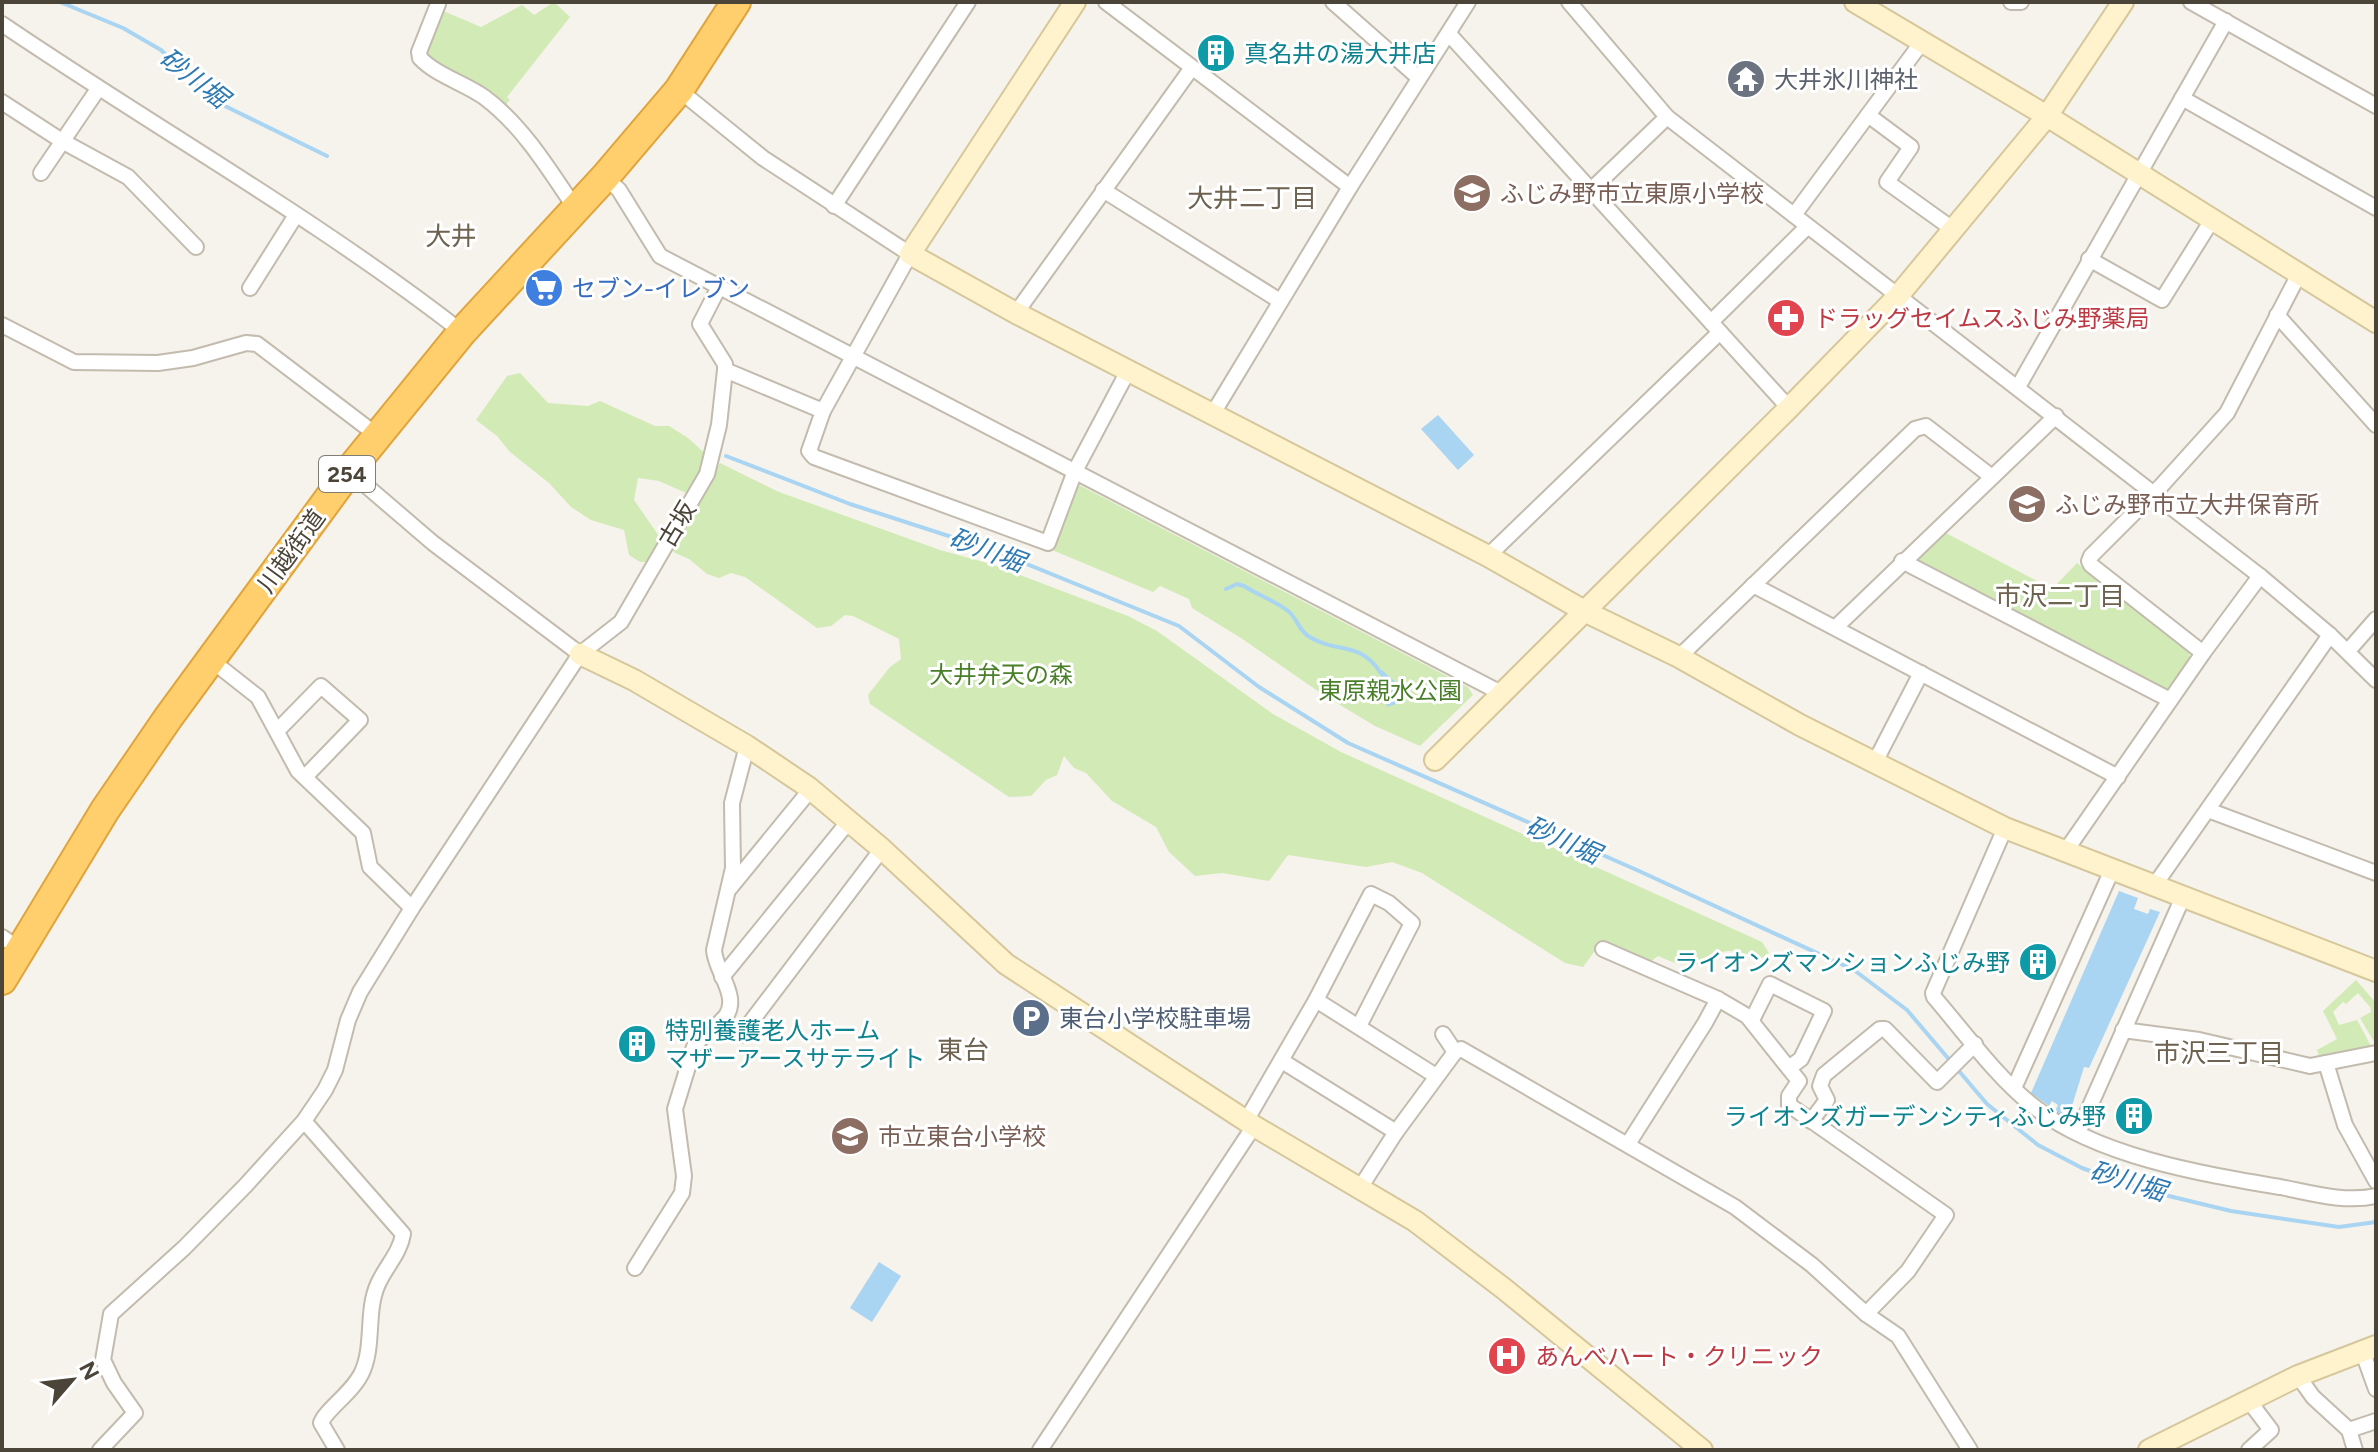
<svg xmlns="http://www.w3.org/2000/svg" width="2378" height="1452" viewBox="0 0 2378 1452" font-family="Figtree,'Noto Sans JP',sans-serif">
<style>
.green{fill:#d2eab5}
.water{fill:#a9d4f2}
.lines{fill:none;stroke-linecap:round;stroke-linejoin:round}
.stream{stroke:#a9d4f2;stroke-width:4}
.street-casing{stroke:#c2bbae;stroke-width:18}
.secondary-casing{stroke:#d6c79b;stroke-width:24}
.highway-casing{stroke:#e0a43c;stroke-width:32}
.street{stroke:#fff;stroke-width:14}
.secondary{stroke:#fff3cd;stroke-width:20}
.highway{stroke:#ffcf6e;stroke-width:28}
.labels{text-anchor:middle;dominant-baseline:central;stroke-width:6;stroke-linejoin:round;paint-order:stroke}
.shield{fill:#fff;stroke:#817c74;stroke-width:2}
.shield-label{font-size:22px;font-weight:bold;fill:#4b4439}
.culture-label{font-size:24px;fill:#0d838f;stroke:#fff;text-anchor:start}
.worship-label{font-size:24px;fill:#5b616d;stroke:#fff;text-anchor:start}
.education-label{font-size:24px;fill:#785e54;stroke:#fff;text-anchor:start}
.shop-label{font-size:24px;fill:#366cbe;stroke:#fff;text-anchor:start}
.health-label{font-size:24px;fill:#be3a42;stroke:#fff;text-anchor:start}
.street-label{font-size:24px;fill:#4b4439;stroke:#fff}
.park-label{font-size:24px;fill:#4a7f2a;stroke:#fff}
.service-label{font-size:24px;fill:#4e5e75;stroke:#fff;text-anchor:start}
.water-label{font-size:26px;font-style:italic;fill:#2e7ab2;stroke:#fff}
.neighbourhood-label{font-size:26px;fill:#6e6250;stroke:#fff}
</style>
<rect width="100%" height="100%" fill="#f6f3ec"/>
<g class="green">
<path d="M554,2L570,17L507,97L510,100L501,110L428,60L425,53L441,10L481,27L522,5L534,15Z"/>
<path d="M520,373L548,403L588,406L600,401L655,426H669L688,438L709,457L686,493L659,481L638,478L634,500L661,539L650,562H640L629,555L624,530L591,520L571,507L549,483L510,452L497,436L476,420L507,376Z"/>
<path d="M720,463L779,492L940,550L991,564L1128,616L1157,631L1273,714L1341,752L1762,942L1769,953L1760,959C1736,952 1723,943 1705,965L1677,964L1658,956L1650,962L1602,941L1583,967L1565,963L1422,873L1392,862L1366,867L1288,855L1269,881L1222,873L1195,876L1169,852L1156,827L1112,801L1086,773L1074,768L1064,756L1057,775L1046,780L1031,796L1009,797L870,704L868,695L890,667L901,659L899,639L853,616L845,615L831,626L817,628L745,577L731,573L719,578L707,574L689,559L675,553L668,545Z"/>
<path d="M1079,485L1468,687L1473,695L1420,746L1375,726L1322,694L1241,638L1192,608L1189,599L1160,586L1153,592L1052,550Z"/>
<path d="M1944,532L2052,589L2077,563L2189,653L2190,660L2167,692L1919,566L1918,558Z"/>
<path d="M2356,980L2376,1003V1045L2360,1018L2371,1012L2370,1007L2358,993L2346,1004L2343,1002L2333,1012L2339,1025L2357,1020L2371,1046L2319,1056L2317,1050L2337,1039L2323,1011Z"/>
</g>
<g class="water">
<path d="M1438,415L1474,455L1458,470L1421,429Z"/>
<path d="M1382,670L1402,688V697L1396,704L1387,707L1385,684L1379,673Z"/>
<path d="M2119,891L2138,898L2134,909L2148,914L2150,909L2160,912L2089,1068L2084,1067L2072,1106L2067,1104L2062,1115L2055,1111L2058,1105L2052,1101L2049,1106L2031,1093Z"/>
<path d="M879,1262L901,1276L872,1322L850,1308Z"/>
</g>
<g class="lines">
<g class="stream">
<path d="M60,2L123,28L161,50L191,80L225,106L327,156"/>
<path d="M726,456L850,504L995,551L1179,626L1259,687L1348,743L1639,871L1854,970L1907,1010L1987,1104L2038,1145L2082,1168L2144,1190L2231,1211L2339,1227L2376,1222"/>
<path d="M1226,589L1237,584L1244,586C1258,595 1275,601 1288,611C1297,618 1298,629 1308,636C1335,654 1359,640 1380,672"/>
</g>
<defs>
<g id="street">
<path d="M1106,2L1350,187"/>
<path d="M1333,2L1419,78"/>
<path d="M1569,2L1667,117L2260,576L2330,635L2376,680"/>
<path d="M2011,2H2021"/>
<path d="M2191,2L2376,106"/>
<path d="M438,4L419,52L420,58C436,75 464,83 484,97C522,125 549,169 575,208"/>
<path d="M2,24C155,128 317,219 462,332"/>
<path d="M1449,34L1789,408"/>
<path d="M679,90L763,158L910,254L823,411L809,451L814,457L1048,543L1075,471L1128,371"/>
<path d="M2182,98L2376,208"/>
<path d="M2,102L62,141L128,177L196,247"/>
<path d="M1868,115L1911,147L1887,182L1954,230"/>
<path d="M41,173L98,89"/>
<path d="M605,177L619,190L660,256L1501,693"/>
<path d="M1592,189L1667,117"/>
<path d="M1103,190L1280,301"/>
<path d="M834,206L968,2"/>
<path d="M1794,215L1922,42"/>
<path d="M2089,259L2162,300L2212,220"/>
<path d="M250,288L296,215"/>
<path d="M1016,313L1191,69"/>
<path d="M2277,315L2376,425"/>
<path d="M1711,322L1807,227"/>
<path d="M2,325L74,362L158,363L193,358L246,343L257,344L378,436"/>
<path d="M725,370L823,411"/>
<path d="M2018,387L2226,21"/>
<path d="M1212,415L1350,187L1468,2"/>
<path d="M349,471L433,543L580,654"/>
<path d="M1488,556L1720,332"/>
<path d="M1902,561L2170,700"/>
<path d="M1753,585L2118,777"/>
<path d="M1836,627L2056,416"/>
<path d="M2348,651L2376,619"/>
<path d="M2203,653L2091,565L2089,561L2091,556L2161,486L2227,413L2299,274"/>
<path d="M1679,657L1915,429L1926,426L1992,477"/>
<path d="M211,660L258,697L298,771L363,833L370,867L412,908"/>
<path d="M277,731L321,686L360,720L305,777"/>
<path d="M1874,764L1921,673"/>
<path d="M2208,810L2376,873"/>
<path d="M2005,828L1933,993L1934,997C1965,1033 1995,1075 2032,1105C2094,1156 2202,1174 2280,1187C2311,1193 2344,1203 2376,1196"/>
<path d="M2065,852L2203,653L2260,576"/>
<path d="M2154,886L2330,635"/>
<path d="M730,888L811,789"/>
<path d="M2,937L20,949"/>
<path d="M1603,949L1718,999L1747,1016L1799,1081L1789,1096V1105L1946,1215L1908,1271L1866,1314"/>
<path d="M722,977L849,821"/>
<path d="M1316,1000L1436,1076"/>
<path d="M722,1020L741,1035L882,849"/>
<path d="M1752,1020L1770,984L1824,1011L1801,1059L1790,1067"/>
<path d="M2123,1030L2199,1040L2310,1066L2376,1053"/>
<path d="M1443,1034L1455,1052"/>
<path d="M1455,1052L1461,1049L1735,1207L1812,1265L1866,1314L1898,1336L1970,1450"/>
<path d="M1282,1061L1396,1132"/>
<path d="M2326,1063L2345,1125L2376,1181"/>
<path d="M2014,1088L2112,870"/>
<path d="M304,1121L403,1234C400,1253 386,1266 378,1284C366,1310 374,1343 363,1370C355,1391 325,1410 321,1423L337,1450"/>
<path d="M1246,1121L1316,1000L1371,894L1389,903L1412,923L1359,1026"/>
<path d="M1811,1121L1827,1100L1820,1086L1824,1075L1880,1029H1885L1937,1082L1975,1044"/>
<path d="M2078,1133L2183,897"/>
<path d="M1628,1144L1705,1023L1718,999"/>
<path d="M1360,1188L1396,1132L1455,1052"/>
<path d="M635,1268L682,1193L684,1176L675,1109L694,1047C702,1034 717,1028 726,1016C740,996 715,971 714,950L733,868L732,803L747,746"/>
<path d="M2363,1353L2376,1389"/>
<path d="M2298,1376L2313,1397L2349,1430L2355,1450"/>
<path d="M2249,1401L2271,1430L2249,1450"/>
<path d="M2349,1430L2376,1421"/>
<path d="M100,1450L135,1413L114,1383L103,1360L111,1314L184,1248L246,1185L304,1121L325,1090L335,1070L348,1020L360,992L412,908L580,654L621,622L707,474L719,425L725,370V364L700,324L719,287"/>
<path d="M1040,1450L1254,1126"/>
</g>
<g id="secondary">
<path d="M1075,2L910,254L1016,313L1488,556L1586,612L1679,657L1800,725L2005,828L2376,971"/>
<path d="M1855,2L2047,116L2376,322"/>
<path d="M580,654L634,680L747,746L808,787L882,849L1006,964L1254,1126L1415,1221L1503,1288L1702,1450"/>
<path d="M1435,760L1789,408L1898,296L2047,116L2123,2"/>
<path d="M2149,1450L2298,1376L2376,1346"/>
</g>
<path id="highway" d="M2,980L105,810L168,718L349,471L462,332L605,177L679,90L736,2"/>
</defs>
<use href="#street" class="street-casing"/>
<use href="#secondary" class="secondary-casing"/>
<use href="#highway" class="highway-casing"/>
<use href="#street" class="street"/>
<use href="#secondary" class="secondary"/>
<use href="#highway" class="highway"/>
</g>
<defs>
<symbol id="building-disc" viewBox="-11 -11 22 22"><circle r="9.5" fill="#0f9aa8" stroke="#fff"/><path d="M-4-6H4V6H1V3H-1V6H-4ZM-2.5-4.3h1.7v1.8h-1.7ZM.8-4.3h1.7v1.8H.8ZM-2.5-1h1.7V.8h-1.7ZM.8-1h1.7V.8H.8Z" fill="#fff"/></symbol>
<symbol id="temple-disc" viewBox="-11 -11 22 22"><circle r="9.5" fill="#6b7280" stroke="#fff"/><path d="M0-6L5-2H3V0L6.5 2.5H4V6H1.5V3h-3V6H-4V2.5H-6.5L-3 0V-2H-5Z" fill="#fff"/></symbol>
<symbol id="school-disc" viewBox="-11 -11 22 22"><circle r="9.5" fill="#8d6e63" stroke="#fff"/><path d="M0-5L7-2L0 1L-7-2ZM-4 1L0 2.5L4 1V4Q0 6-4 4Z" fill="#fff"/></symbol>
<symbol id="supermarket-disc" viewBox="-11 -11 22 22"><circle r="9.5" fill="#3f7fe0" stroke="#fff"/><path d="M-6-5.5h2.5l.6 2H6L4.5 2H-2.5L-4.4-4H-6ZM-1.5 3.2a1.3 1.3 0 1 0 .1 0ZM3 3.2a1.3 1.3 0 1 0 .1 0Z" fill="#fff"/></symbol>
<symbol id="pharmacy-disc" viewBox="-11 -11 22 22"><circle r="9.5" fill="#e0444e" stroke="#fff"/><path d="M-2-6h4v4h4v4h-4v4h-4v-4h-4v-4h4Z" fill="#fff"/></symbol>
<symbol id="parking-disc" viewBox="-11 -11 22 22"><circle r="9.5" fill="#5c6f8a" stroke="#fff"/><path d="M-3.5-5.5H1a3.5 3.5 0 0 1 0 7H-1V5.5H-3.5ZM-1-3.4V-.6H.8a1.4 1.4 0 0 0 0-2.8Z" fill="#fff"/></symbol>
<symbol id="hospital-disc" viewBox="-11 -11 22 22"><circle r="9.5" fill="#e0444e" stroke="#fff"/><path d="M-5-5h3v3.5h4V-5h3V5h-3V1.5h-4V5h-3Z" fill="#fff"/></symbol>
</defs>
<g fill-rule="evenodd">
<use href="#building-disc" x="1194" y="31" width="44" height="44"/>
<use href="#temple-disc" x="1724" y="57" width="44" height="44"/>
<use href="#school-disc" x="1450" y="171" width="44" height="44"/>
<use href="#supermarket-disc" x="522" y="266" width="44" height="44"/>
<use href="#pharmacy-disc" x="1764" y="296" width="44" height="44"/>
<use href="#school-disc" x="2005" y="482" width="44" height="44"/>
<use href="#building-disc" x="2016" y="940" width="44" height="44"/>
<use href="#parking-disc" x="1009" y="996" width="44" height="44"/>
<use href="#building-disc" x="615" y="1022" width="44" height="44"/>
<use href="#building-disc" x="2112" y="1094" width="44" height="44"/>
<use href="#school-disc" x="828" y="1114" width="44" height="44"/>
<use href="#hospital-disc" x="1485" y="1334" width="44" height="44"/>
</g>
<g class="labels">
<rect class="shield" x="319" y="456" width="56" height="36" rx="6"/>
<g class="shield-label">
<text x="347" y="474">254</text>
</g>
<g class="culture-label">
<text x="1244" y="53">真名井の湯大井店</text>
<text x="2010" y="962" text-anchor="end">ライオンズマンションふじみ野</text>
<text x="665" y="1030">特別養護老人ホーム<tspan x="665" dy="28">マザーアースサテライト</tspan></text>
<text x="2106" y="1116" text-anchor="end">ライオンズガーデンシティふじみ野</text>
</g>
<g class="worship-label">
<text x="1774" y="79">大井氷川神社</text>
</g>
<g class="education-label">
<text x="1500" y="193">ふじみ野市立東原小学校</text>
<text x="2055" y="504">ふじみ野市立大井保育所</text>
<text x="878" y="1136">市立東台小学校</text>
</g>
<g class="shop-label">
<text x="572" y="288">セブン-イレブン</text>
</g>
<g class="health-label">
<text x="1814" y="318">ドラッグセイムスふじみ野薬局</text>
<text x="1535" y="1356">あんべハート・クリニック</text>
</g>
<g class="street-label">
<text transform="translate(677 524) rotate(-59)">古坂</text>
<text transform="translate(291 551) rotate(-54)">川越街道</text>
</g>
<g class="park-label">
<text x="1001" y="674">大井弁天の森</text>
<text x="1390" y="690">東原親水公園</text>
</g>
<g class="service-label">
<text x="1059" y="1018">東台小学校駐車場</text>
</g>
<g class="water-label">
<text transform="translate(194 78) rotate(38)">砂川堀</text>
<text transform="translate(987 550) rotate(21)">砂川堀</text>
<text transform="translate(1563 840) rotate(24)">砂川堀</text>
<text transform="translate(2128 1181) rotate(17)">砂川堀</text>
</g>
<g class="neighbourhood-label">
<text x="1252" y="198">大井二丁目</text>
<text x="451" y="236">大井</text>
<text x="2060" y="596">市沢二丁目</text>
<text x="963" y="1050">東台</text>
<text x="2219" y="1053">市沢三丁目</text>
</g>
</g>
<rect width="2378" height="1452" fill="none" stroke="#4b4439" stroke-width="8"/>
<g transform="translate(72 1380) rotate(62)" stroke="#ffffff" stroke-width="6" paint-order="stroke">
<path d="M0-6L14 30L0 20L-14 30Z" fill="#4b4439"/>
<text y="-12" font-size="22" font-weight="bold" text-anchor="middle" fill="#4b4439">N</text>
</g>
</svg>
